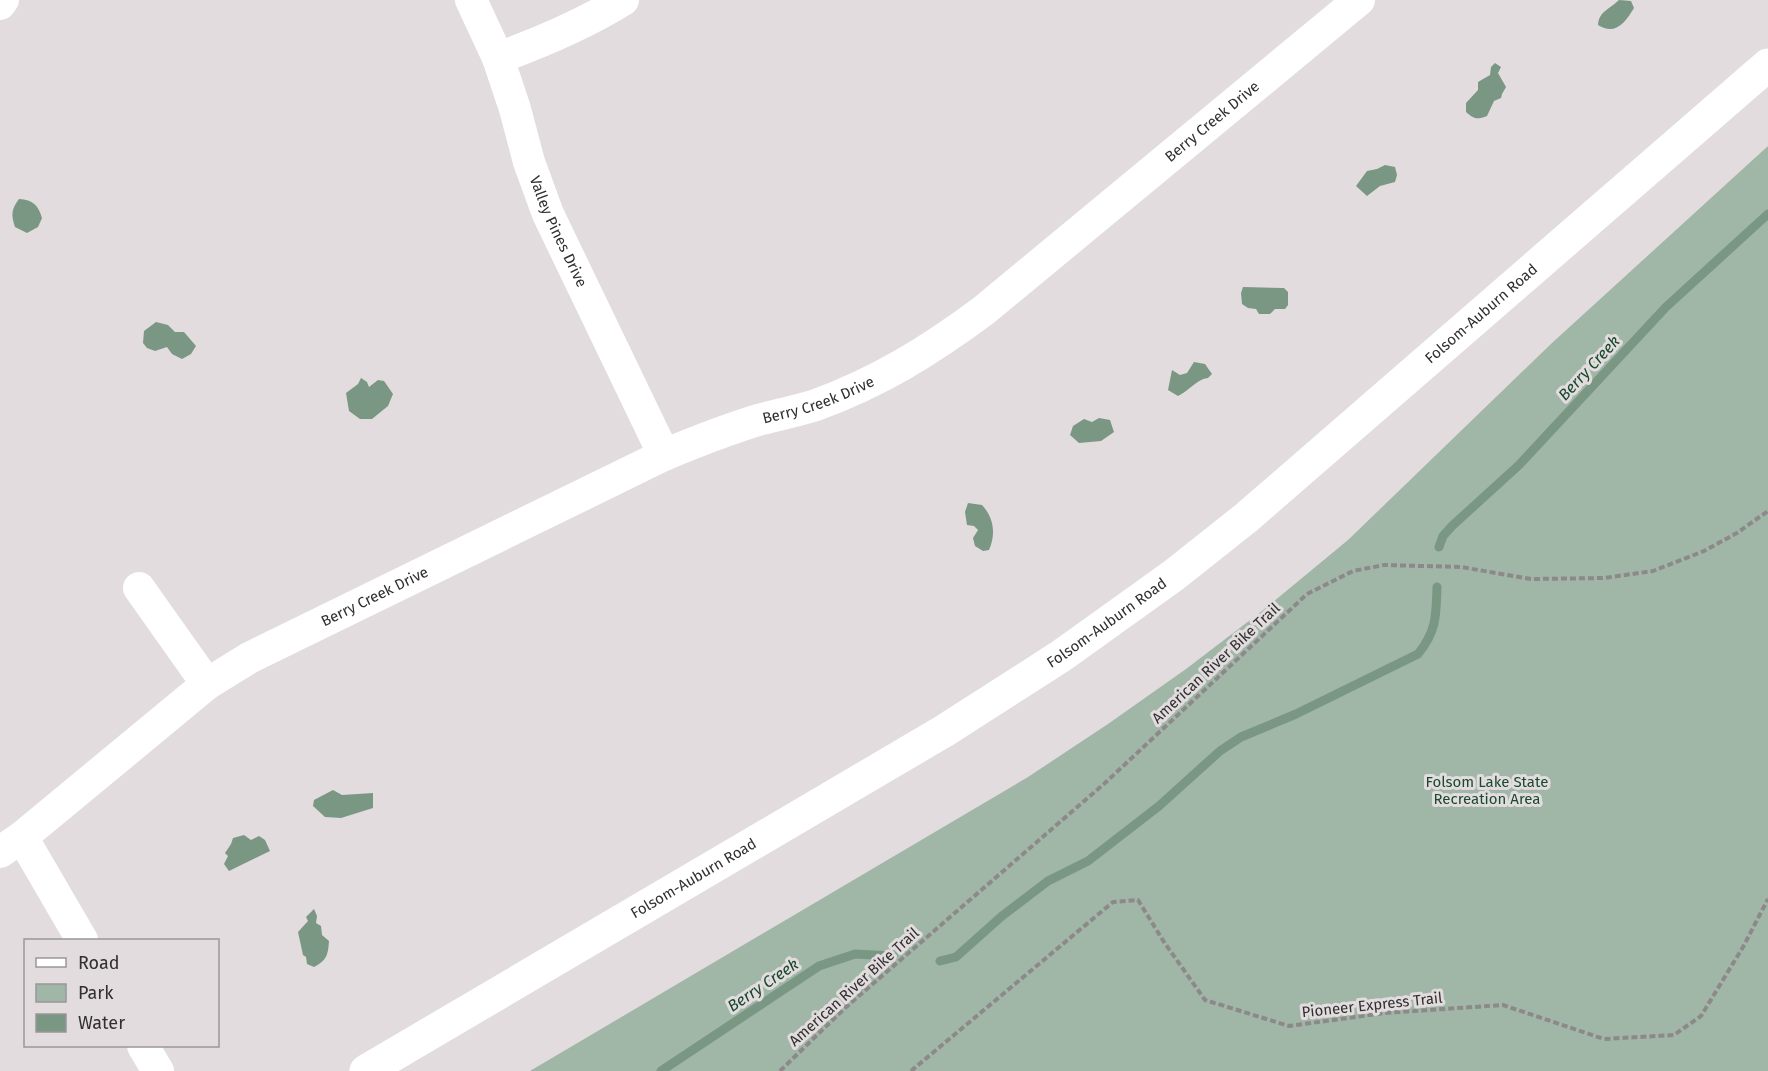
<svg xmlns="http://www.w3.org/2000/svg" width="1768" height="1071" viewBox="0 0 1768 1071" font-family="'Fira Sans',sans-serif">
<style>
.green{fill:#a0b6a7}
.water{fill:#7a9783}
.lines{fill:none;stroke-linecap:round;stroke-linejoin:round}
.stream{stroke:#7a9783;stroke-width:9}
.path{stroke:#8d898a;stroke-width:4;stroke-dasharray:6 3;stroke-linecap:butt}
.minor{stroke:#fff;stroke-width:32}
.major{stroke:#fff;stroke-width:33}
.labels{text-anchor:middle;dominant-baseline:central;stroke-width:6;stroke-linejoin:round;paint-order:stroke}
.street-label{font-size:15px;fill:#312f2f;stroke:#e2dcde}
.park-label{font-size:15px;fill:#184b2d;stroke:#e2dcde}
.water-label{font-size:16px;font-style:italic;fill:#16492c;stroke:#e2dcde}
</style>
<rect width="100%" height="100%" fill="#e2dcde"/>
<path class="green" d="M1768,146V1071H530L1028,777L1108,724L1186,669L1262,611L1348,540L1552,343Z"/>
<g class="water">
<path d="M1619,0L1631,1L1634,8C1625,23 1615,36 1598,25C1599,11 1610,9 1619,0Z"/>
<path d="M1495,63L1501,67L1498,73L1506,87L1502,94L1501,98L1494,101L1487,116C1477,120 1474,119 1466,112V103L1478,90V82L1490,75L1491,67Z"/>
<path d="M1385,165L1395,167L1397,175L1395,182L1380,186L1367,196L1356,186L1367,171L1377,169Z"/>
<path d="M19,199C33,200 38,205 42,218L38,227L27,233L15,227C11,215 11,210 19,199Z"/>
<path d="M1243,287L1284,288L1288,292V305L1285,309H1275L1270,314H1259L1256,309L1248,308L1242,304L1241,293Z"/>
<path d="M156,322L168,325L175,332H184L196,346L191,354L182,359L172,354L167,347L155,351L147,348L143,343L144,331Z"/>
<path d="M1194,362L1205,364L1212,374L1208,378C1197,379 1189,391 1178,396L1168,390L1172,370L1180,375L1187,373Z"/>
<path d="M361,378L367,382L369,387L378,380L384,381L393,394L388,406L372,419H360L349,411L346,393L358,384Z"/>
<path d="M1099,418L1110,420L1114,432L1101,441L1079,443L1070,435L1073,426L1084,419L1092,422Z"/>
<path d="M968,503L982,505C994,518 996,534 989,550L983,551L975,546L973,538L978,530L974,526L967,525L965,512Z"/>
<path d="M333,790L342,795L373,793V808L341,818L325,817L313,806L314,800Z"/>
<path d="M244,835L251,840L259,836L265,840L270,851L229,871L224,864L228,856L225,853L231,844L233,838Z"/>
<path d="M314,909L317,916L316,923L321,926L322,935L329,941C328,955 327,960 314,967L307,964L306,957L303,955L298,932L308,921L306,917Z"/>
</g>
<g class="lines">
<g class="stream">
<path d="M1439,547L1443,536L1452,526L1519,465L1666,307L1768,214"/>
<path d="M940,961L956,957L1002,916L1048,881L1088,861L1159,806L1220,751L1241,737L1296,714L1418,654C1437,631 1436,615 1437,587"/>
<path d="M661,1071L819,966L855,954L893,956"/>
</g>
<g class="path">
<path d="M780,1071L845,1008L1105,783L1307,594L1353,571L1384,565L1461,567L1531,579L1604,578L1653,571L1704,551L1737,533L1768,511"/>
<path d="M911,1071L1113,902L1138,900L1164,942L1205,1000L1289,1026L1385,1013L1503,1005L1604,1039L1674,1035L1701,1016L1743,947L1768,899"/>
</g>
<g class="minor">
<path id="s1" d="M471,0L498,58L515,109L529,162L548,214L664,455"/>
<path d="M0,4L3,0"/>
<path d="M498,58C542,42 583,25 623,0"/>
<path d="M139,588L207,684"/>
<path d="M22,837L82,940"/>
<path id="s2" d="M0,852L22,837L207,684L249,658L664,455C695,442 726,430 758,420C777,415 797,411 816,405C879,382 929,351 983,311L1359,0"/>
<path d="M143,1046L158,1071"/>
</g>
<path class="major" id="s3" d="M366,1071L944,731L1061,656L1174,575L1247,517L1768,65"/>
</g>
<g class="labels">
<g class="street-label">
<text stroke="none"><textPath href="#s2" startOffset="1428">Berry Creek Drive</textPath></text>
<text stroke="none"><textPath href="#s1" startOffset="248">Valley Pines Drive</textPath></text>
<text stroke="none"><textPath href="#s3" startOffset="1352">Folsom-Auburn Road</textPath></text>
<text stroke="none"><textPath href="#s2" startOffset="942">Berry Creek Drive</textPath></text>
<text stroke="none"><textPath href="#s2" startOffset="456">Berry Creek Drive</textPath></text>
<text stroke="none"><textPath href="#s3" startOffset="866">Folsom-Auburn Road</textPath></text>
<text transform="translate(1216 663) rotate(-43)">American River Bike Trail</text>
<text stroke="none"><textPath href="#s3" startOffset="380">Folsom-Auburn Road</textPath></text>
<text transform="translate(854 987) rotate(-42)">American River Bike Trail</text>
<text transform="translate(1372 1005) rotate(-6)">Pioneer Express Trail</text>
</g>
<g class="park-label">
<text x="1487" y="782">Folsom Lake State<tspan x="1487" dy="17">Recreation Area</tspan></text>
</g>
<g class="water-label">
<text transform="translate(1589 368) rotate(-47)">Berry Creek</text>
<text transform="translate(763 985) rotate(-34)">Berry Creek</text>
</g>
</g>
<rect x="24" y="939" width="195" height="108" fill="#e2dcde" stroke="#9b9798" stroke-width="1.5"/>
<rect x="36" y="958" width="30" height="9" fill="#ffffff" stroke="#9b9798" stroke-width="1.5"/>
<text x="78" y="969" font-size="18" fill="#312f2f">Road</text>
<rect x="36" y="984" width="30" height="18" fill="#a0b6a7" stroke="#9b9798" stroke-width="1.5"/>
<text x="78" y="999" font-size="18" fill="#312f2f">Park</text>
<rect x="36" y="1014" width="30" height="18" fill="#7a9783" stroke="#9b9798" stroke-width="1.5"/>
<text x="78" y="1029" font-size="18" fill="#312f2f">Water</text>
</svg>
